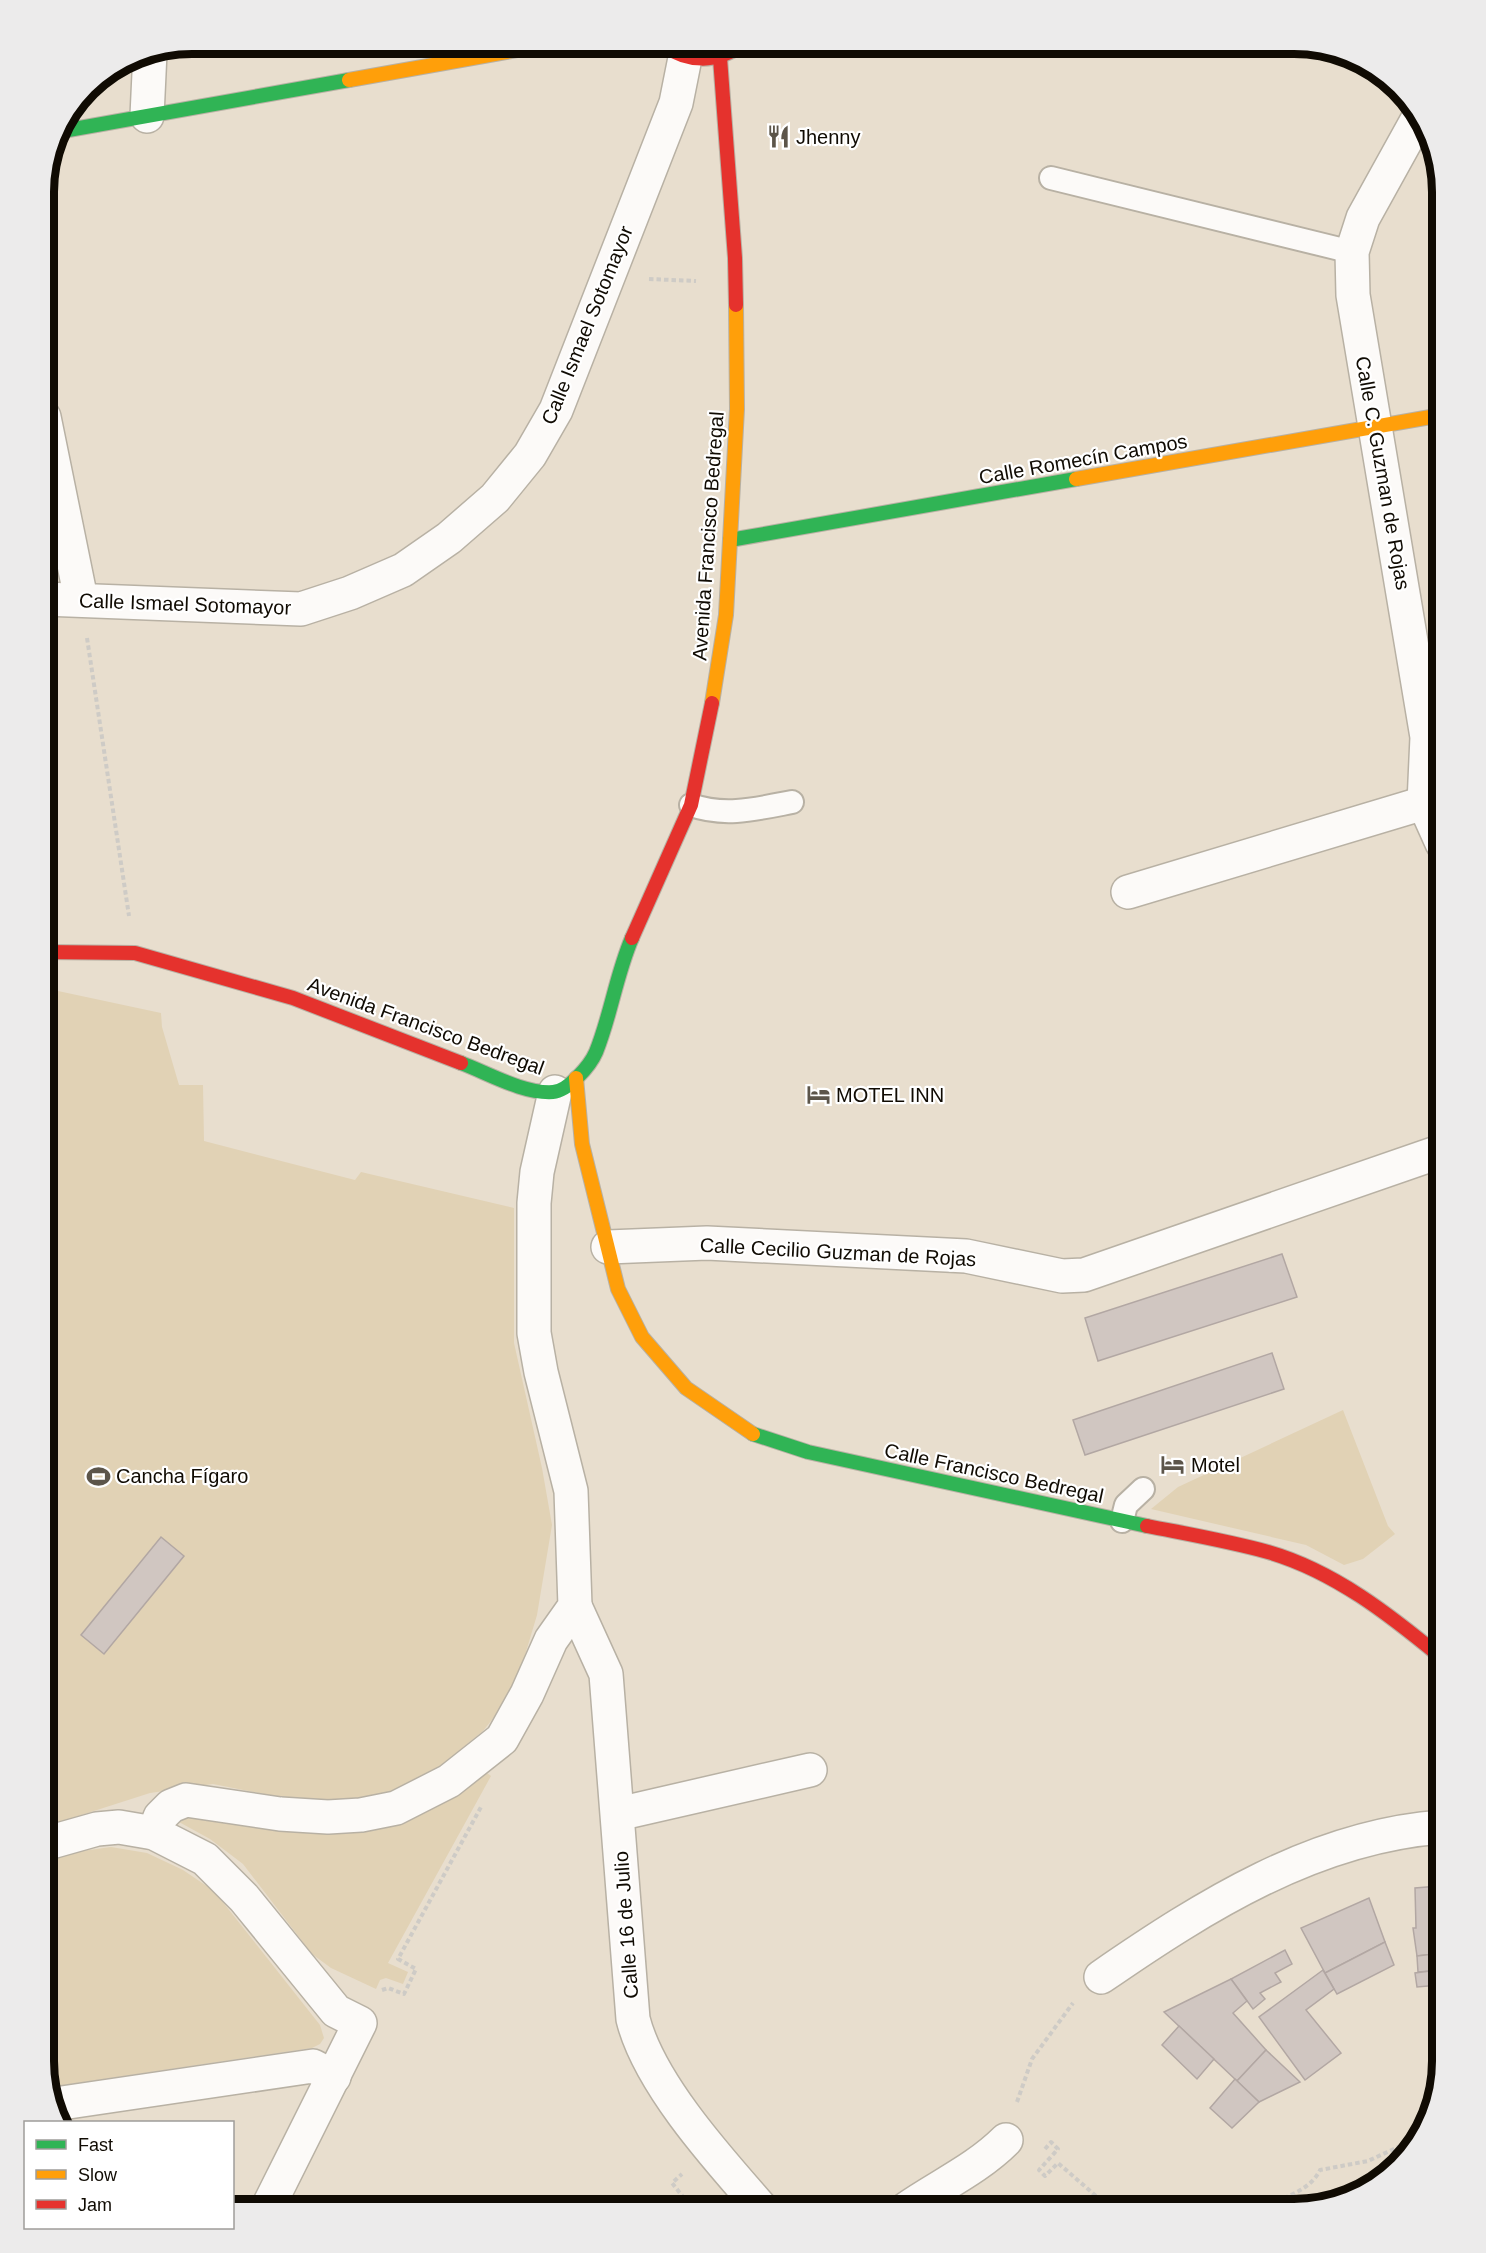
<svg xmlns="http://www.w3.org/2000/svg" width="1486" height="2253" viewBox="0 0 1486 2253" font-family="Helvetica,sans-serif">
<style>
.green{fill:#e1d2b5}
.building{fill:#d0c6c1;stroke:#b2a7a3;stroke-width:1.5}
.lines{fill:none;stroke-linecap:round;stroke-linejoin:round}
.lane-casing{stroke:#b8b1a4;stroke-width:26}
.street-casing{stroke:#b8b1a4;stroke-width:36}
.fast-casing{stroke:#b8b1a4;stroke-width:16}
.slow-casing{stroke:#b8b1a4;stroke-width:16}
.jam-casing{stroke:#b8b1a4;stroke-width:16}
.path{stroke:#cecbc6;stroke-width:4;stroke-dasharray:4.5 3;stroke-linecap:butt}
.lane{stroke:#fcfaf8;stroke-width:22}
.street{stroke:#fcfaf8;stroke-width:33}
.fast{stroke:#30b455;stroke-width:14}
.slow{stroke:#ff9f0a;stroke-width:14}
.jam{stroke:#e5322d;stroke-width:14}
.labels{text-anchor:middle;dominant-baseline:central;stroke-width:4.5;stroke-linejoin:round;paint-order:stroke}
.poi-label{font-size:20px;fill:#100b03;stroke:#fff;text-anchor:start}
.street-label{font-size:20px;fill:#100b03;stroke:#fff}
.rim{fill:none;stroke:#100b03;stroke-width:8}
</style>
<rect width="100%" height="100%" fill="#e8dece"/>
<g class="green">
<path d="M58,991L161,1013L162,1027L179,1085H203L204,1141L355,1180L361,1172L514,1208V1343L542,1468L552,1525L537,1615L514,1692L483,1731L434,1771L394,1791L347,1800L290,1799L213,1784L150,1793L44,1827V993Z"/>
<path d="M1343,1410L1388,1526L1395,1534L1363,1559L1344,1565L1306,1545L1151,1509L1178,1487Z"/>
<path d="M481,1773H487L491,1776L388,1963L408,1972L403,1984L386,1978L380,1980L376,1989L331,1968L312,1954L243,1864L210,1839L179,1822L188,1816C243,1822 322,1841 376,1830C414,1822 449,1793 481,1773Z"/>
<path d="M111,1847L147,1853L183,1870L214,1891L320,2025L324,2038L320,2044L312,2048L50,2087L44,2061V1860L75,1852Z"/>
</g>
<g class="building">
<path d="M1282,1254L1297,1297L1098,1361L1085,1318Z"/>
<path d="M1272,1353L1284,1389L1085,1455L1073,1420Z"/>
<path d="M161,1537L184,1556L104,1654L81,1635Z"/>
<path d="M1439,1886L1442,1902V1953L1417,1956L1413,1928H1416L1415,1888Z"/>
<path d="M1369,1898L1385,1942L1325,1973L1301,1928Z"/>
<path d="M1385,1942L1394,1965L1337,1994L1325,1973Z"/>
<path d="M1285,1950L1292,1964L1275,1973L1281,1982L1260,1993L1265,1999L1253,2009L1231,1979Z"/>
<path d="M1442,1953V1970L1418,1972L1417,1956Z"/>
<path d="M1323,1970L1334,1989L1306,2010L1341,2053L1305,2080L1259,2017Z"/>
<path d="M1438,1970L1439,1985L1417,1987L1415,1973Z"/>
<path d="M1231,1979L1247,2001L1233,2013L1266,2050L1237,2081L1164,2012Z"/>
<path d="M1179,2026L1214,2059L1197,2079L1162,2045Z"/>
<path d="M1266,2050L1300,2082L1259,2102L1237,2081Z"/>
<path d="M1235,2079L1259,2102L1232,2128L1210,2108Z"/>
</g>
<g class="lines">
<defs>
<g id="lane">
<path d="M1051,178L1352,252"/>
<path d="M691,805C725,817 756,809 792,802"/>
<path d="M1122,1521L1126,1505L1143,1489"/>
</g>
<g id="street">
<path d="M1420,115L1363,218L1352,252L1353,295L1427,737L1424,803L1442,843"/>
<path d="M147,116L150,52"/>
<path d="M44,417L81,599"/>
<path d="M44,599L301,609L350,593L403,570L449,538L495,498L530,455L556,410L676,103L685,58"/>
<path d="M1128,892L1424,803"/>
<path d="M608,1247L707,1243L966,1256L1062,1276L1084,1275L1442,1151"/>
<path d="M575,1606L606,1674L633,2019C649,2083 718,2159 762,2209"/>
<path d="M618,1814L810,1770"/>
<path d="M154,1833L160,1817L171,1806L186,1800L280,1814L328,1817L361,1815L396,1808L449,1781L502,1739L527,1694L551,1640L575,1606L571,1491L541,1372L534,1333V1203L537,1172L555,1092"/>
<path d="M44,1844L97,1829L119,1827L154,1833L205,1859L244,1898L336,2011L360,2023L267,2209"/>
<path d="M1101,1977C1204,1906 1315,1836 1442,1827"/>
<path d="M55,2104L313,2066L334,2077"/>
<path d="M906,2209C939,2186 977,2169 1006,2140"/>
</g>
<g id="fast">
<path d="M57,132L349,80"/>
<path d="M730,540L1076,479"/>
<path d="M461,1063C488,1073 523,1094 553,1092C568,1091 590,1066 596,1052C611,1015 616,975 632,938"/>
<path d="M753,1434L808,1452L1147,1526"/>
</g>
<g id="slow">
<path d="M349,80L551,44"/>
<path d="M1076,479L1442,415"/>
<path d="M712,703L726,615L737,409L736,305"/>
<path d="M576,1078L582,1144L618,1289L642,1337L686,1388L753,1434"/>
</g>
<g id="jam">
<path d="M661,44C688,63 716,64 743,44"/>
<path d="M720,58L735,258L736,305"/>
<path d="M632,938L691,805L712,703"/>
<path d="M44,952L135,953L293,998L461,1063"/>
<path d="M1147,1526C1187,1534 1228,1541 1268,1552C1334,1571 1390,1615 1442,1658"/>
</g>
</defs>
<use href="#lane" class="lane-casing"/>
<use href="#street" class="street-casing"/>
<use href="#fast" class="fast-casing"/>
<use href="#slow" class="slow-casing"/>
<use href="#jam" class="jam-casing"/>
<g class="path">
<path d="M649,279L696,281"/>
<path d="M87,638L129,916"/>
<path d="M382,1990L388,1988L404,1994L416,1969L398,1959L481,1807"/>
<path d="M1017,2102L1032,2059L1073,2003"/>
<path d="M1045,2149L1051,2142L1058,2149L1039,2170L1045,2176L1058,2163L1111,2209"/>
<path d="M649,2209L645,2204L654,2198L664,2209"/>
<path d="M681,2209L688,2203L672,2183L682,2174"/>
<path d="M1256,2209C1278,2199 1309,2193 1320,2170L1368,2161L1422,2136"/>
</g>
<use href="#lane" class="lane"/>
<use href="#street" class="street"/>
<use href="#fast" class="fast"/>
<use href="#slow" class="slow"/>
<use href="#jam" class="jam"/>
</g>
<defs>
<symbol id="restaurant-bare" viewBox="-9 -9 18 18"><path d="M-5-6h1v4h1v-4h1v4h1v-4h1v5L-1.5 .5V6h-2V.5L-5-1ZM5-6V6H3V1.5H1.5Q1.5-4 5-6Z" fill="#5c554a" stroke="#fff" stroke-width="2.5" paint-order="stroke"/></symbol>
<symbol id="hotel-bare" viewBox="-9 -9 18 18"><path d="M-6-4.5h1.5V1H6V5H4.5V3h-9V5H-6ZM-4 0a1.8 1.8 0 1 1 3.6 0ZM.5 0V-2.5h3Q6-2.5 6 0Z" fill="#5c554a" stroke="#fff" stroke-width="2.5" paint-order="stroke"/></symbol>
<symbol id="stadium-bare" viewBox="-9 -9 18 18"><path d="M0-5a6.5 5 0 1 0 0 10a6.5 5 0 1 0 0-10ZM-3.5-1.8h7v3.6h-7Z" fill="#5c554a" stroke="#fff" stroke-width="2.5" paint-order="stroke"/></symbol>
</defs>
<g fill-rule="evenodd">
<use href="#restaurant-bare" x="762" y="120" width="33" height="33"/>
<use href="#hotel-bare" x="802" y="1078" width="33" height="33"/>
<use href="#hotel-bare" x="1156" y="1448" width="33" height="33"/>
<use href="#stadium-bare" x="82" y="1460" width="33" height="33"/>
</g>
<g class="labels">
<g class="poi-label">
<text x="796" y="137">Jhenny</text>
<text x="836" y="1095">MOTEL INN</text>
<text x="1191" y="1465">Motel</text>
<text x="116" y="1476">Cancha Fígaro</text>
</g>
<g class="street-label">
<text transform="translate(587 325) rotate(-68)">Calle Ismael Sotomayor</text>
<text transform="translate(1083 459) rotate(-10)">Calle Romecín Campos</text>
<text transform="translate(1383 473) rotate(80)">Calle C. Guzman de Rojas</text>
<text transform="translate(708 536) rotate(-86)">Avenida Francisco Bedregal</text>
<text transform="translate(185 604) rotate(2)">Calle Ismael Sotomayor</text>
<text transform="translate(426 1026) rotate(20)">Avenida Francisco Bedregal</text>
<text transform="translate(838 1252) rotate(3)">Calle Cecilio Guzman de Rojas</text>
<text transform="translate(994 1473) rotate(12)">Calle Francisco Bedregal</text>
<text transform="translate(626 1925) rotate(-94)">Calle 16 de Julio</text>
</g>
</g>
<path d="M0 0H1486V2253H0ZM192 54H1294A138 138 0 0 1 1432 192V2061A138 138 0 0 1 1294 2199H192A138 138 0 0 1 54 2061V192A138 138 0 0 1 192 54Z" fill="#ecebeb" fill-rule="evenodd"/>
<path class="rim" d="M192 54H1294A138 138 0 0 1 1432 192V2061A138 138 0 0 1 1294 2199H192A138 138 0 0 1 54 2061V192A138 138 0 0 1 192 54Z"/>
<rect x="24" y="2121" width="210" height="108" fill="#ffffff" stroke="#9f9d9a" stroke-width="1.5"/>
<rect x="36" y="2140" width="30" height="9" fill="#30b455" stroke="#9f9d9a" stroke-width="1.5"/>
<text x="78" y="2151" font-size="18" fill="#100b03">Fast</text>
<rect x="36" y="2170" width="30" height="9" fill="#ff9f0a" stroke="#9f9d9a" stroke-width="1.5"/>
<text x="78" y="2181" font-size="18" fill="#100b03">Slow</text>
<rect x="36" y="2200" width="30" height="9" fill="#e5322d" stroke="#9f9d9a" stroke-width="1.5"/>
<text x="78" y="2211" font-size="18" fill="#100b03">Jam</text>
</svg>
